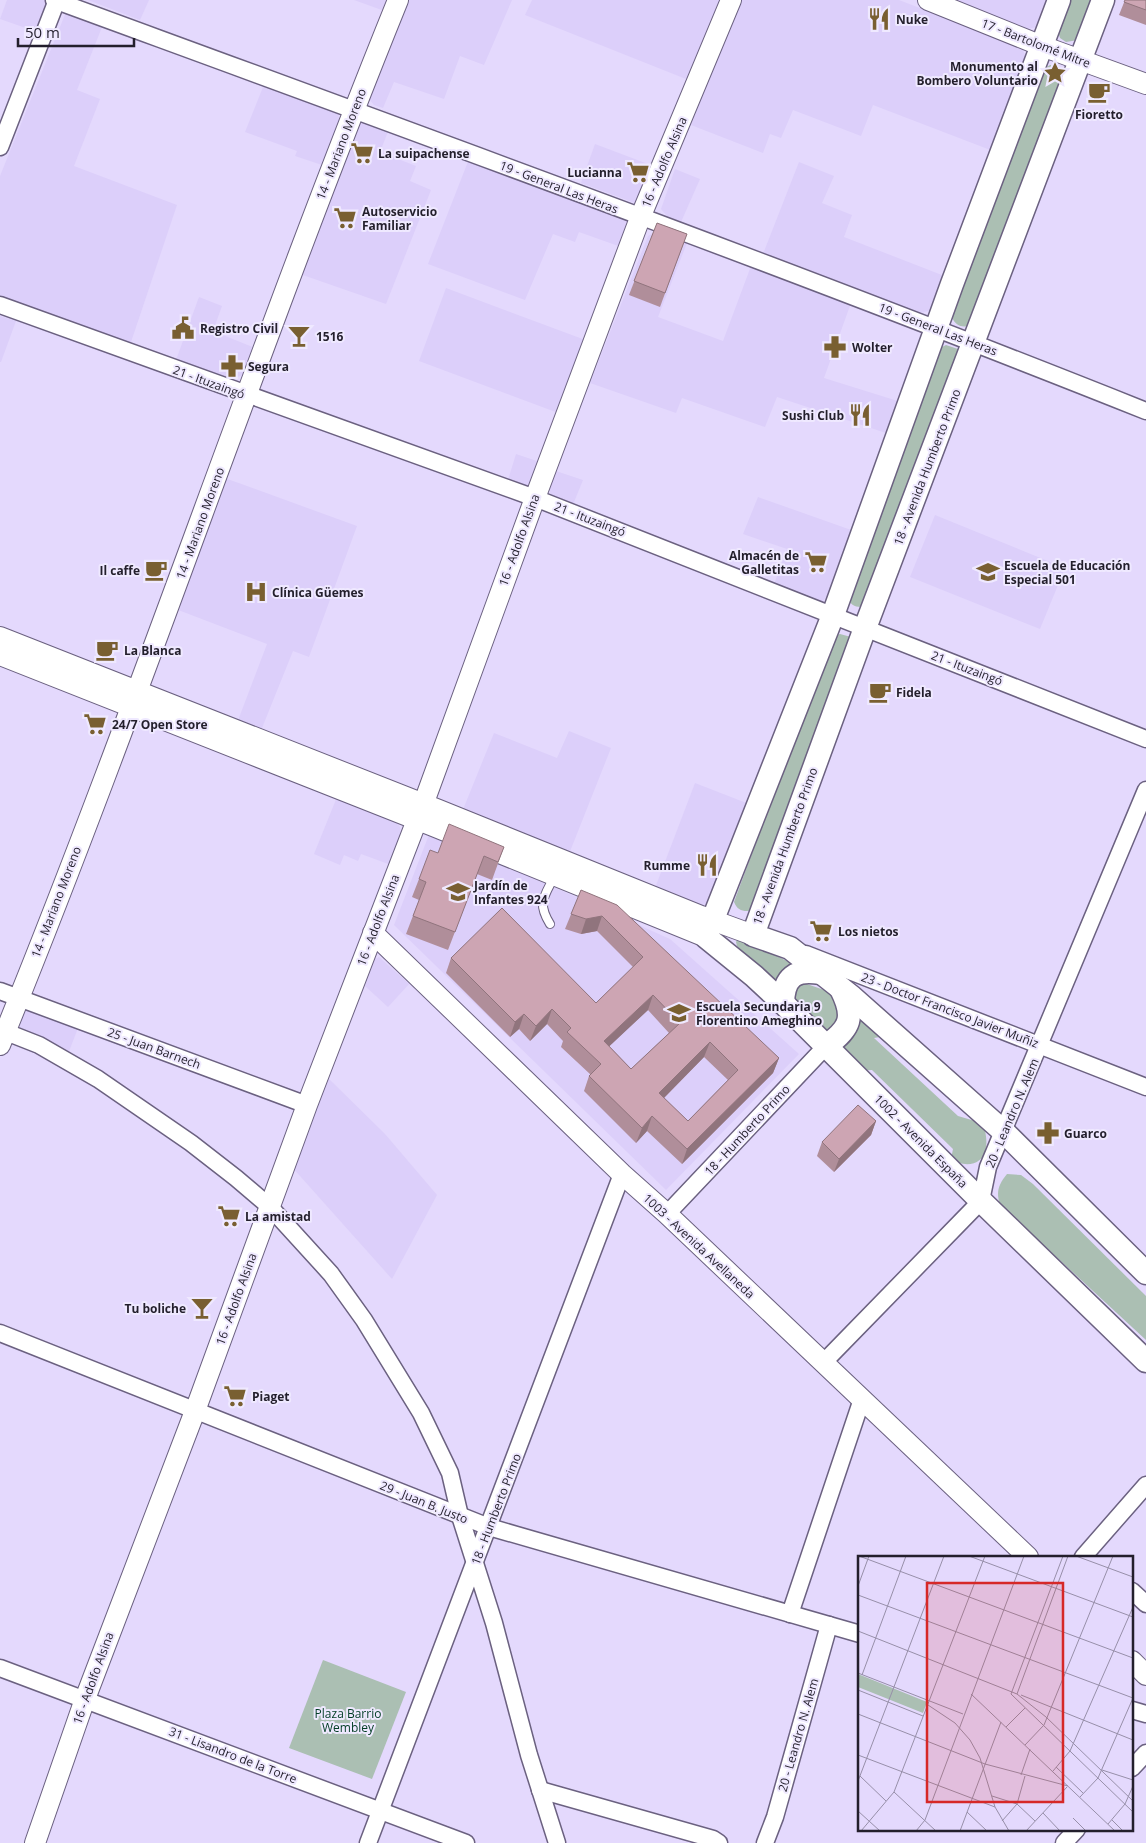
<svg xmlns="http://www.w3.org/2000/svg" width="1146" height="1843" viewBox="0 0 1146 1843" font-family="'Open Sans',sans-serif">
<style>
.built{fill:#dccffa}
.green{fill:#abbfb3}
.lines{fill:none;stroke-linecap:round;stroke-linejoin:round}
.service-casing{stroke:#6b6180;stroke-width:10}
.minor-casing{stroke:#6b6180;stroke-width:19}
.tertiary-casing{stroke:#6b6180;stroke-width:22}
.secondary-casing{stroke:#6b6180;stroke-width:25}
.service{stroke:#fff;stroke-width:8}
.minor{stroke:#fff;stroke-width:16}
.tertiary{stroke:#fff;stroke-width:20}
.secondary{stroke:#fff;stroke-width:22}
.wall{fill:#b08e9a;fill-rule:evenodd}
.shaded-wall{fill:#90747d}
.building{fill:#cda5b3;stroke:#90747d;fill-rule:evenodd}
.labels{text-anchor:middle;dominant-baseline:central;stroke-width:4;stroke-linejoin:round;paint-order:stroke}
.poi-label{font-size:12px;font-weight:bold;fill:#231f2c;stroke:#efe9ff;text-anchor:start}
.street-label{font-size:12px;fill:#231f2c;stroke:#efe9ff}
.park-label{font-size:12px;fill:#013c24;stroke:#efe9ff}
.inset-road{fill:none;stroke:#978fa9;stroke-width:1}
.view{fill:#d62828;fill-opacity:0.15;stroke:#d62828;stroke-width:2.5}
.inset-edge{fill:none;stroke:#231f2c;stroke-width:2.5}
</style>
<rect width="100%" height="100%" fill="#e4d9fd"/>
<g class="built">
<path d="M7,0H46L48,2L40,33L0,19Z"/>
<path d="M88,0H149L140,20Z"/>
<path d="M354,0H394L390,13Z"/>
<path d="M406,0H512L484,65L460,56L444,99L394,82L383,108L374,105L369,99Z"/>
<path d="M532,0H724L691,81L525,15Z"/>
<path d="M740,0H899L1021,47L1027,58L993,151L873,105L861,136L793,110L781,138L770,134L763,153L691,125Z"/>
<path d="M948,0H1050L1037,27L1027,29Z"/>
<path d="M66,12L104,22L77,90L100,99L74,166L177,205L130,345L0,301V176Z"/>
<path d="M265,82L337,110L340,121L325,166L295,156L297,151L245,132Z"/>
<path d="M362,120L389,129L380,152L416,166L410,181L431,190L386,304L297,273L356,123Z"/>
<path d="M595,144L656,167L640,203H635L581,183Z"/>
<path d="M469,159L626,219L629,224L624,248L579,232L575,242L553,234L525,300L428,264Z"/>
<path d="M799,162L834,176L822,203L852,215L844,237L947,277L932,310L920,313L763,254Z"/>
<path d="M675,169L700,179L681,222L667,216L661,209Z"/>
<path d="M653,233L687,243L658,317L723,341L751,266L851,303L824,378L901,402L889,434L777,397L765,427L682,398L676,413L590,383L648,236Z"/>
<path d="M446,288L588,341L561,414L419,361Z"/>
<path d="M199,297L222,306L213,331L255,348L247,369L241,376L227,379L176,360Z"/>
<path d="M0,316L16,321L1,362H0Z"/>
<path d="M516,454L540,462L532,483L528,485L522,486L508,480Z"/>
<path d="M553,470L583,480L572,507L553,498L550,493L549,485Z"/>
<path d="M222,477L357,526L309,657L293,651L260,733L237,723L267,644L173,608Z"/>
<path d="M758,497L854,531L832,591L823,601L817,602L773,587L787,549L743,534Z"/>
<path d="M935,515L1065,568L1040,629L910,577Z"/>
<path d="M569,731L611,748L569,854L462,812L494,733L557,758Z"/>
<path d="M695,783L749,804L711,900L704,905L694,904L655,888Z"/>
<path d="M337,797L393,819L400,827L401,839L391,865L361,854L358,861L344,855L340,865L314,854Z"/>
<path d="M430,832L670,939L799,1054L666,1190L394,925Z"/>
<path d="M379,957L409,984L388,1007L365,986L375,959Z"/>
<path d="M28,1008L78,1028L68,1054L22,1031L17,1022L22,1011Z"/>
<path d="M327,1077L385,1134L437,1195L392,1279L292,1167Z"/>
</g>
<g class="green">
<path d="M1070,0H1094L1078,40L1066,42L1060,38L1058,32Z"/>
<path d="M1050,65H1057L1065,74L972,325C963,328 956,327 952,317L1045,68Z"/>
<path d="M946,345L958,349L961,354L861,607C854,607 850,604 847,597L940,348Z"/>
<path d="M840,634L851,637L755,910C745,912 738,912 734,902L830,642L834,636Z"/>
<path d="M738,938L743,939L797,966L776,987L737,946L736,942Z"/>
<path d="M804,983L830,992L841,1005L836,1030L823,1033L788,1000L796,986Z"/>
<path d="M857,1009L886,1036L874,1038L958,1116L975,1121L985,1130C986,1136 987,1142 986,1147C984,1166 964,1168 951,1159L953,1149L872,1070L855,1071L842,1045Z"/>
<path d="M1007,1174L1021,1175L1033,1184L1146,1296V1340L1000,1205C996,1192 998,1185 1007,1174Z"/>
<path d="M323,1660L406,1692L372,1779L289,1748Z"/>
</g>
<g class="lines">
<defs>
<path id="service" d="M550,924C537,903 544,897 554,877"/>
<g id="minor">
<path d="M54,0C419,134 785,267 1146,411"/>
<path d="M0,147L57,0"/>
<path d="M0,305L535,498L1146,739"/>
<path d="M806,954L1146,1087"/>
<path d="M0,991L307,1105"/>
<path d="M6,1032L39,1045L98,1079L191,1143L236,1178L270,1207L331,1274L364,1320L421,1413L450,1473L460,1516L494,1623L529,1755L557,1843"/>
<path d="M667,1214L826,1046"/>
<path d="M0,1333L489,1527L860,1634"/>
<path d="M823,1363L981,1201L988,1167L1146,790"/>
<path d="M1083,1557L1146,1485"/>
<path d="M1132,1591L1146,1604"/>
<path d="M790,1614L862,1399"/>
<path d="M0,1668L466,1843"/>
<path d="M1132,1710L1146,1714"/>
<path d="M1132,1768L1146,1753"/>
<path d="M540,1790L713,1839L719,1843"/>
<path d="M368,1843L622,1174"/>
<path d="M765,1843L775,1817L829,1625"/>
<path d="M1064,1843L1077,1829"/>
</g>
<g id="tertiary">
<path d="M928,0L1042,46L1146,84"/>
<path d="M0,637L439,810L701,916L753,935"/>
<path d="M0,655L433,826L706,937"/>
<path d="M373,933L622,1174L667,1214L1028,1557"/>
<path d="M0,1045C141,700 258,345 398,0"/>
<path d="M1132,1661L1146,1675"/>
<path d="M35,1843L85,1699L195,1411L307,1105L427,794L535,498L640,218L731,0"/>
</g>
<g id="secondary">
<path d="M1059,0L952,284L833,615L706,937L754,976L783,1003L981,1201L1146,1361"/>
<path d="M1103,0L865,628L753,935L790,948L852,997L1003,1131L1146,1273"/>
<path d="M783,1003C784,977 795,969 820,973"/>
<path d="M826,1046C851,1028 855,1017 841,989"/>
</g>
</defs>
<use href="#service" class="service-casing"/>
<use href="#minor" class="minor-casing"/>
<use href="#tertiary" class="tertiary-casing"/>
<use href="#secondary" class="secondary-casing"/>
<use href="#service" class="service"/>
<use href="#minor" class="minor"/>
<use href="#tertiary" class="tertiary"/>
<use href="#secondary" class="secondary"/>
</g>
<g class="wall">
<path d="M1125,0H1146V25L1119,15Z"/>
<path d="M657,223L687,234L660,307L629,295Z"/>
<path d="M504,847L492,880L477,874L448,950L406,934L419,900L412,897L419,879L438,853Z"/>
<path d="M581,890L779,1058L773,1073L682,1164L647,1131L636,1143L584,1091L589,1076L591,1075L561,1047L563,1041L547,1024L530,1041L519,1029L510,1037L446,973L451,958L596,1003L633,967L597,931L581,934L565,929ZM648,1010L669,1033L631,1069L609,1046ZM704,1057L728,1080L688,1121L664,1098Z"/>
<path d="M876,1121L871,1135L834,1172L817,1156L822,1142Z"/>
</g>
<g class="shaded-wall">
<path d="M602,916L597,931L581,934L586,919Z"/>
<path d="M653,995L648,1010L599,1056L604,1041Z"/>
<path d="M552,1009L547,1024L530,1041L536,1026Z"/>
<path d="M524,1014L519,1029L510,1037L515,1022Z"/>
<path d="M710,1042L704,1057L654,1108L659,1093Z"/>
<path d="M779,1058L773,1073L682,1164L687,1149Z"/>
<path d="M652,1116L647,1131L636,1143L642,1128Z"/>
<path d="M876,1121L871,1135L834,1172L839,1159Z"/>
</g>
<g class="building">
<path d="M1125,0H1146V10L1124,2Z"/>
<path d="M657,223L687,234L665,293L634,281Z"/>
<path d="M449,824L504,847L498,862L484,856L455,932L413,916L426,882L419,879L430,850L438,853Z"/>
<path d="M581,890L617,905L779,1058L687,1149L652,1116L642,1128L589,1076L601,1064L567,1032L571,1028L552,1009L536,1026L524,1014L515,1022L451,958L502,908L596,1003L643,957L602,916L586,919L571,914ZM653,995L680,1023L631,1069L604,1041ZM710,1042L738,1070L688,1121L659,1093Z"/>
<path d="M858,1105L876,1121L839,1159L822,1142Z"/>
</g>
<defs>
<symbol id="restaurant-bare" viewBox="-9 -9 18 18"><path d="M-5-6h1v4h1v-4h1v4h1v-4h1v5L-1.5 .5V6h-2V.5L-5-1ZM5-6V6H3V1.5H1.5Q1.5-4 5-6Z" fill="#795f31" stroke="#efe9ff" stroke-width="2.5" paint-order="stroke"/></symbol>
<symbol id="sight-bare" viewBox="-9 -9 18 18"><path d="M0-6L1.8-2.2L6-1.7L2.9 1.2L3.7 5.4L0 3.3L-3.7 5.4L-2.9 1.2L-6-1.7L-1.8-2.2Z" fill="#795f31" stroke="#efe9ff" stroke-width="2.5" paint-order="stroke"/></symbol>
<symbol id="cafe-bare" viewBox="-9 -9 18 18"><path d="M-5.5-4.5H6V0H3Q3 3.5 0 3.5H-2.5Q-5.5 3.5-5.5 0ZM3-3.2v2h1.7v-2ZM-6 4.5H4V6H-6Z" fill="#795f31" stroke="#efe9ff" stroke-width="2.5" paint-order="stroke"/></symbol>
<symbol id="supermarket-bare" viewBox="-9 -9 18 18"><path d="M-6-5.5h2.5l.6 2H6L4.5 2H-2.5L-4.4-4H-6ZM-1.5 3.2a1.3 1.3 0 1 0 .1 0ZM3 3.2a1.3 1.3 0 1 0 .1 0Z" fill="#795f31" stroke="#efe9ff" stroke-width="2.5" paint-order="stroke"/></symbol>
<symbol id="civic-bare" viewBox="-9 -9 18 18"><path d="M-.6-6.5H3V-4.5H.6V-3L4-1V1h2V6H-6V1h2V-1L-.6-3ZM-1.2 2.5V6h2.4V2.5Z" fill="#795f31" stroke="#efe9ff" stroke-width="2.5" paint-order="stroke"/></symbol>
<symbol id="bar-bare" viewBox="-9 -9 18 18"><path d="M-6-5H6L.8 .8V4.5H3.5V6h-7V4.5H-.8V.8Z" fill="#795f31" stroke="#efe9ff" stroke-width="2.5" paint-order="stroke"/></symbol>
<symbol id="pharmacy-bare" viewBox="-9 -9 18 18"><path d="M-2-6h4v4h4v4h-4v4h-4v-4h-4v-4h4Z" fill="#795f31" stroke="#efe9ff" stroke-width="2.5" paint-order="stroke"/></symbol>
<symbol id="school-bare" viewBox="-9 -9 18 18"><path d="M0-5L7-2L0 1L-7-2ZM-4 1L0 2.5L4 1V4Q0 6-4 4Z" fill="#795f31" stroke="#efe9ff" stroke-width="2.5" paint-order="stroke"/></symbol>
<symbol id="hospital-bare" viewBox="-9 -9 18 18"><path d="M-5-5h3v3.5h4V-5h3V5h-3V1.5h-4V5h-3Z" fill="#795f31" stroke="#efe9ff" stroke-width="2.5" paint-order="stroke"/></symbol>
</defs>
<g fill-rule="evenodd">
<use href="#restaurant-bare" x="863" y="3" width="32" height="32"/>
<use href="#sight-bare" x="1039" y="57" width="32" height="32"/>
<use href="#cafe-bare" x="1083" y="76" width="32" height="32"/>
<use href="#supermarket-bare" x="346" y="137" width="32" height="32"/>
<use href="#supermarket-bare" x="622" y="156" width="32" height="32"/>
<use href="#supermarket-bare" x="329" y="202" width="32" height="32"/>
<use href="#civic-bare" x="167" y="312" width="32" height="32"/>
<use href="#bar-bare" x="283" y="320" width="32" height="32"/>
<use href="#pharmacy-bare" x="819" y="331" width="32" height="32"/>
<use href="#pharmacy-bare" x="216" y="350" width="32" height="32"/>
<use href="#restaurant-bare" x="844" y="399" width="32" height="32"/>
<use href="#supermarket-bare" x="800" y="546" width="32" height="32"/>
<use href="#cafe-bare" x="140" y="554" width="32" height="32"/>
<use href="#school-bare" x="972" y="556" width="32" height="32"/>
<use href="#hospital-bare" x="240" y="576" width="32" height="32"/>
<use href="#cafe-bare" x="91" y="634" width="32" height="32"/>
<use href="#cafe-bare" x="864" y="676" width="32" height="32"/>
<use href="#supermarket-bare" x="79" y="708" width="32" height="32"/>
<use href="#restaurant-bare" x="691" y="849" width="32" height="32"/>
<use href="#school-bare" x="442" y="876" width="32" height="32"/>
<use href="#supermarket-bare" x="805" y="915" width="32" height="32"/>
<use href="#school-bare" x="663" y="997" width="32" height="32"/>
<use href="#pharmacy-bare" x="1032" y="1117" width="32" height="32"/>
<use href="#supermarket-bare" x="213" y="1200" width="32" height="32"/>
<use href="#bar-bare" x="186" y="1292" width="32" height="32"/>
<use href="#supermarket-bare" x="219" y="1380" width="32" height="32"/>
</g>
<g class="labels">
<g class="poi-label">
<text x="896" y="19">Nuke</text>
<text x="1038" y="66" text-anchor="end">Monumento al<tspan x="1038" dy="14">Bombero Voluntario</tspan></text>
<text x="1099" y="114" text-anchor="middle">Fioretto</text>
<text x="378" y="153">La suipachense</text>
<text x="622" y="172" text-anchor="end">Lucianna</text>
<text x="362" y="211">Autoservicio<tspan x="362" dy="14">Familiar</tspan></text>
<text x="200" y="328">Registro Civil</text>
<text x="316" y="336">1516</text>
<text x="852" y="347">Wolter</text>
<text x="248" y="366">Segura</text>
<text x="844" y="415" text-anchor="end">Sushi Club</text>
<text x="799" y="555" text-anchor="end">Almacén de<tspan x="799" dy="14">Galletitas</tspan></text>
<text x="1004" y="565">Escuela de Educación<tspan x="1004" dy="14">Especial 501</tspan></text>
<text x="140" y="570" text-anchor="end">Il caffe</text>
<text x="272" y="592">Clínica Güemes</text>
<text x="124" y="650">La Blanca</text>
<text x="896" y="692">Fidela</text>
<text x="112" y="724">24/7 Open Store</text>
<text x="690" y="865" text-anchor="end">Rumme</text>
<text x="474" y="885">Jardín de<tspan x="474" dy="14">Infantes 924</tspan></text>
<text x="838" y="931">Los nietos</text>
<text x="696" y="1006">Escuela Secundaria 9<tspan x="696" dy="14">Florentino Ameghino</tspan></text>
<text x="1064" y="1133">Guarco</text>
<text x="245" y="1216">La amistad</text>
<text x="186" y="1308" text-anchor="end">Tu boliche</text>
<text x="252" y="1396">Piaget</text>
</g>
<g class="street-label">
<text transform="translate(1036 43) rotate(21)">17 - Bartolomé Mitre</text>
<text transform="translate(341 144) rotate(-69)">14 - Mariano Moreno</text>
<text transform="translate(664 162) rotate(-67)">16 - Adolfo Alsina</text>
<text transform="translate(559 187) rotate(21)">19 - General Las Heras</text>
<text transform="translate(938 329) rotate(21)">19 - General Las Heras</text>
<text transform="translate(209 382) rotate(20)">21 - Ituzaingó</text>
<text transform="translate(927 467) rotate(-69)">18 - Avenida Humberto Primo</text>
<text transform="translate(590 519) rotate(21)">21 - Ituzaingó</text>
<text transform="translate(200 523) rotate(-70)">14 - Mariano Moreno</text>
<text transform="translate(519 540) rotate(-70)">16 - Adolfo Alsina</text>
<text transform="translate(967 668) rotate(21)">21 - Ituzaingó</text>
<text transform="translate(785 846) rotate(-70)">18 - Avenida Humberto Primo</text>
<text transform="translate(56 902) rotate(-69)">14 - Mariano Moreno</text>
<text transform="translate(378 920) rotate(-69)">16 - Adolfo Alsina</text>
<text transform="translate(950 1010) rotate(21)">23 - Doctor Francisco Javier Muñiz</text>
<text transform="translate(154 1048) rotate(20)">25 - Juan Barnech</text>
<text transform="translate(1012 1113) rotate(-67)">20 - Leandro N. Alem</text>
<text transform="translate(747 1130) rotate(-47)">18 - Humberto Primo</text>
<text transform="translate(921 1141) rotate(45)">1002 - Avenida España</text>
<text transform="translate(699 1246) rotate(43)">1003 - Avenida Avellaneda</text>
<text transform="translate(236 1299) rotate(-70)">16 - Adolfo Alsina</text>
<text transform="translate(424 1502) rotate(22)">29 - Juan B. Justo</text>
<text transform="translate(496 1509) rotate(-69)">18 - Humberto Primo</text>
<text transform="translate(93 1678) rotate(-70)">16 - Adolfo Alsina</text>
<text transform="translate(798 1735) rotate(-74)">20 - Leandro N. Alem</text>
<text transform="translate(233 1755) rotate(21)">31 - Lisandro de la Torre</text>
</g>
<g class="park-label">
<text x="348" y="1713">Plaza Barrio<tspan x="348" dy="14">Wembley</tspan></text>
</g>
</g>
<g transform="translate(858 1556)">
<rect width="275" height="275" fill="#e4d9fd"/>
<path d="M0,118L69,146L65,157L0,131Z" fill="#abbfb3"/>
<path class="inset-road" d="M1,0L275,102M111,0L275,61M205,0L153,138L275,256M210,0L159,138L188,161L275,245M218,0L275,21M0,30L11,0M0,39L275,142L240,222L222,241M0,75L159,138M0,117L105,158M4,119L48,0M0,134L65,160M113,138L257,275M163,139L275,184M70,149L97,167L112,184L122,202L137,251L151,275M0,158L127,208L210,230M148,171L167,152M167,189L186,169L255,0M0,199L137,251M198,211L225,237M244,214L275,224M195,215L212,195L275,51M163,219L172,193M2,220L28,245M0,225L86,0M36,236L78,275M134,240L159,248L177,265M0,255L22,275M109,256L129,275M185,257L202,275M215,262L228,275M254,264L265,275M144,265L159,248L167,220M250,268L267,248L275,230M3,275L36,236L127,0M58,275L67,264L166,0M102,275L143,166M168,275L209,231"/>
<path class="view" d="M69,27H205V246H69Z"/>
<rect width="275" height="275" class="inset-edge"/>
</g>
<path d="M18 38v8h116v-8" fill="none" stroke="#231f2c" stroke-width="2.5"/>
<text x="25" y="38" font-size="15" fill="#231f2c" stroke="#efe9ff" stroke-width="4" paint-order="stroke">50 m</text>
</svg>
